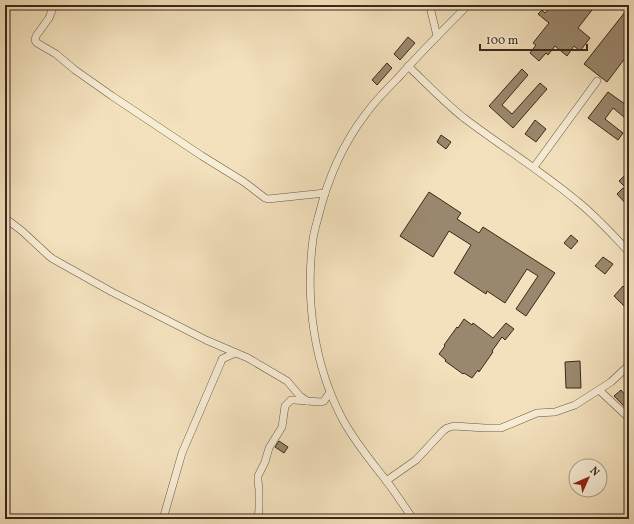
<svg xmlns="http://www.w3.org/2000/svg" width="634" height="524" viewBox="0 0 634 524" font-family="Vollkorn,serif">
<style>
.building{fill:#9a886e;stroke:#392819}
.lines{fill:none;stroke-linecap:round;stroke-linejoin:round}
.street-casing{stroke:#685642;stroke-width:8}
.street{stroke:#f7ecd4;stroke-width:7}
</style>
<rect width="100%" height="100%" fill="#f3e1bd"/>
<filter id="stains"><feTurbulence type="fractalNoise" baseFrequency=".005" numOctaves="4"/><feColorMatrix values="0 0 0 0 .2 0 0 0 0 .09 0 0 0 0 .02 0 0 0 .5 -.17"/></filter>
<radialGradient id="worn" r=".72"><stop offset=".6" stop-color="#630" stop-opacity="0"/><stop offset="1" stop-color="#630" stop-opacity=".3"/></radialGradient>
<g class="building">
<path d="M555,5H591L589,7L592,10L578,28L590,38L580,51L574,46L567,56L555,46L548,55L546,53L539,61L530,53L536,45L533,43L549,23L538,14L542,10L545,13L550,7L552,8Z"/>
<path d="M629,7V53L607,82L584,64Z"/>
<path d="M408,37L415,43L400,60L394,54Z"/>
<path d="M387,63L392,68L377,85L372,80Z"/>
<path d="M522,69L528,75L502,105L512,114L540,83L547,89L513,128L489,106Z"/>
<path d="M608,92L629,107V121L613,108L605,119L623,133L618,140L588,118Z"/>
<path d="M535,120L546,129L536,142L525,134Z"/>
<path d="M441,135L451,142L446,149L437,142Z"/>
<path d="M629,171V191L619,181Z"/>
<path d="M623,188L629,194V207L617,194Z"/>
<path d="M429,192L461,213L457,219L479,233L483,227L555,273L526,316L516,309L538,276L527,269L505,303L487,291L486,294L454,273L471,245L449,231L433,257L400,236Z"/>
<path d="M571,235L578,241L571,249L564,243Z"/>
<path d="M603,257L613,264L605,274L595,266Z"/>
<path d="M623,286L629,292V311L614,296Z"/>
<path d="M464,319L472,325L473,323L493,338L506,323L514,329L505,340L502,337L492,351L493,352L479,372L478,370L472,378L464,373L463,374L445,361L446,360L439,354L445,346L444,345L457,327L458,328Z"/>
<path d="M580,361L581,388H566L565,362Z"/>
<path d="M621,390L629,400V411L614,396Z"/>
<path d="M279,441L288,447L284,453L275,447Z"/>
</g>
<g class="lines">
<defs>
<g id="street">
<path d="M54,5L49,18L36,36L35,40L37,43L56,54L75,70L112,96L202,156L244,182L265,198L268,199L325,193"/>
<path d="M430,5L431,11L437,36"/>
<path d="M408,66C427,84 444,102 464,118C501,146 541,171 577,201C596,216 612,234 629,252"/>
<path d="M534,167L597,81"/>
<path d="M5,218L22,231L49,256L53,259L112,292L206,340L248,358L287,381L300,396L307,401L321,402L324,401L330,392"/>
<path d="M599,390L629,418"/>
<path d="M386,481L416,460L443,431L447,428L454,426L485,428H501L537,413L555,412L575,405L611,382L629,365"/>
<path d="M163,519L182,453L221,362L222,359L235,353"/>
<path d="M258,519L259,509V490L258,480V476L265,462L269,448L282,427L285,406L291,400H295L307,401"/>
<path d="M413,519C404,506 395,492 385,479C370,460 355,442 343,420C314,366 305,300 313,239C314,232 316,225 318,218C327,181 342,145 365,115C374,102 386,90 397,79C420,53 444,29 468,5"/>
</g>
</defs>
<use href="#street" class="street-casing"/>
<use href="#street" class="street"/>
</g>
<rect width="634" height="524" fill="none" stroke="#f3e1bd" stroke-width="20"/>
<rect x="6" y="6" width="622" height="512" fill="none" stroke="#392819" stroke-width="2"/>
<rect x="10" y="10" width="614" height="504" fill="none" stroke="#392819"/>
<g transform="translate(588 478) rotate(45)"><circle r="19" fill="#f7ecd4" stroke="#ab9e89"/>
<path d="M0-3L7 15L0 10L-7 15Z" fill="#8f2418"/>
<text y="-6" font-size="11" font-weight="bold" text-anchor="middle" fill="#392819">N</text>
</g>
<path d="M480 44v6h107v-6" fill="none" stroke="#392819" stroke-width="2"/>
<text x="486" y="44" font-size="12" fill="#392819" stroke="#f7ecd4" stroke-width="3" paint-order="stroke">100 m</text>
<rect width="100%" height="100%" filter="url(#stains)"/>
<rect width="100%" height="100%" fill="url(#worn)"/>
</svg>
